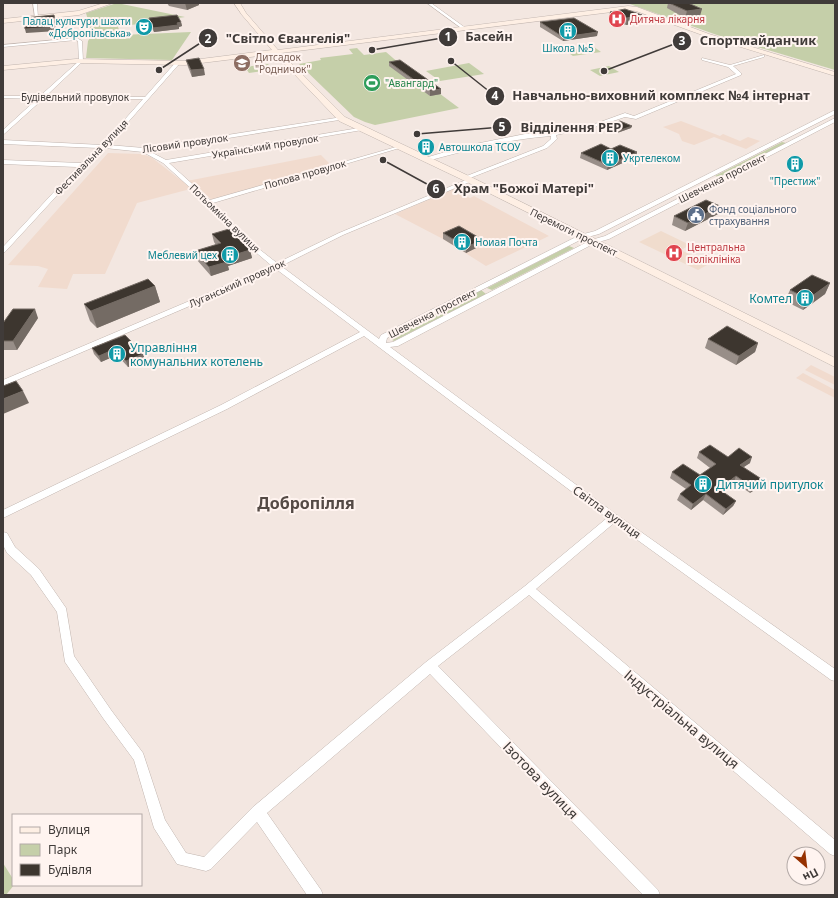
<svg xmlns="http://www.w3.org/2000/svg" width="838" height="898" viewBox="0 0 838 898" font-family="'Noto Sans',sans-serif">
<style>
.commercial{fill:#f1dbce}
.medical{fill:#f0dccd}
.green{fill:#c5cfa9}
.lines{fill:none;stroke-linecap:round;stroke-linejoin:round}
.street-casing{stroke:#c1b5af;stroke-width:1}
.secondary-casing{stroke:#c1b5af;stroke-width:1}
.street{fill:#fff;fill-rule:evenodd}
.secondary{fill:#feefe4;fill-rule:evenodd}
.wall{fill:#988e88}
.shaded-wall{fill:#746b64}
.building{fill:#3d362f;stroke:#746b64}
.labels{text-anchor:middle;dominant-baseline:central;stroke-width:4;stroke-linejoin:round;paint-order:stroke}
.far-health-label{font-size:10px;fill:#be3a42;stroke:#fff4f0;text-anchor:start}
.far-culture-label{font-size:10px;fill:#0d838f;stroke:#fff4f0;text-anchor:start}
.far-education-label{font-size:10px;fill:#785e54;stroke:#fff4f0;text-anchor:start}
.far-leisure-label{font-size:10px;fill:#27864d;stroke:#fff4f0;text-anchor:start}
.far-street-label{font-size:10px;fill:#403b39;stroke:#fff4f0}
.far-service-label{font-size:10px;fill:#4e5e75;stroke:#fff4f0;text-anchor:start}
.culture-label{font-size:12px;fill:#0d838f;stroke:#fff4f0;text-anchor:start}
.street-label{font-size:12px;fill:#403b39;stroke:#fff4f0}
.near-street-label{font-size:14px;fill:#403b39;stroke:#fff4f0}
.district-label{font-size:16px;font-weight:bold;fill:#544a45;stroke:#fff4f0}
.leader{fill:none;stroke:#403b39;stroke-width:1.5}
.callout-dot{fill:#403b39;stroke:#fff4f0;stroke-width:1.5}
.mark-label{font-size:12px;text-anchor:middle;font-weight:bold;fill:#fff}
.callout-label{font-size:13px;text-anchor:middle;font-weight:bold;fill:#403b39;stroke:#fff4f0;stroke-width:4;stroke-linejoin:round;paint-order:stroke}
</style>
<rect width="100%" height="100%" fill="#f3e7e1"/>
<g class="commercial">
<path d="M681,121L720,136L723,134L740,141L748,137L760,141L746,149L714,137L694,145L682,141L679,134L663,127Z"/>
<path d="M108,153L141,154L151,157L182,181L192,180L321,155L330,164L212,200L198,187L137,203L105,274H73L67,289L38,287L48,269L38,266L8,265Z"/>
<path d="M458,187L465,191L462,193L470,198L474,196L549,236L486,266L443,239L395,214Z"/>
<path d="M811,365L835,377V385L805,370Z"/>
<path d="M803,373L835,390V398L796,378Z"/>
</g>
<path class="medical" d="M661,231L690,245L681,250L709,264L698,270L639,242Z"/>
<g class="green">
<path d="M117,3L185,17L118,27L121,35L191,32L172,60L86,58L88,41L92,35L86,13Z"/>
<path d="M627,3H835V70L717,35Z"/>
<path d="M594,47L601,52L573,56L566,51Z"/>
<path d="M357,48L364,55L386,52L400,64L459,108L375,125L365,122L354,117L299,64L321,60L320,58L353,54L349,49Z"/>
<path d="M469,63L484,74L440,81L426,71Z"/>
<path d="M268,64L272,70L249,73L245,67Z"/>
<path d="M609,66L619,72L600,76L590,70Z"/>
<path d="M782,142L786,143L719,177L715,176Z"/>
<path d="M569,246L574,248L492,290L487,288Z"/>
<path d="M481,290L486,294L394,341L389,338Z"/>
<path d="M3,863L13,879L14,885L6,895H3Z"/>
</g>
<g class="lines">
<defs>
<g id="street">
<path d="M33,3H37L38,18L35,17Z"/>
<path d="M427,3H431L467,29L464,30Z"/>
<path d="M77,38L82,41L83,61L46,96L145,97L176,62L180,63L108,145L144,148L342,117L345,119L149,151L166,160L365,127L368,129L169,163L210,200L403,145V147L213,203L250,242L277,263L339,233L466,180L463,178L464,177L543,146L551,139V136C508,139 468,150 427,161L425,160V158L465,146L525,134L553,132L592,125L625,113L634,116L736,74L728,67L702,60V58L730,65L764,55V57L733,66L741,73V75L636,119L625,117L595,127L556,135L557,139L547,148L470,178L473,180L472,181L343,235L281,266L379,339L381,335L580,235L595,231L835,110V114L599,234L584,238L387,338L386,343L393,342L591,240L605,236L835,118V122L609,239L595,243L398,346L390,347L617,515L835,669V681L831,680L614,523L536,589L835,840V856L830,854L529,595L438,666L658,890L660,895H643L430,674L267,813L321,890L323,895H307L257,822L211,869L206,871L177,864L154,828L134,760L103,718L65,662L57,612L31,575L7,553L3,545V532L7,533L15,547L39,569L66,608L74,656L111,710L143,753L165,820L186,853L204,857L253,807L426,662L525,586L607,518L364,336L227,409L3,518V510L221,405L360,332L276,269L3,386V380L272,266L246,244L207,203L163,163L143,152L105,148L84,166L5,252L3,253V247L77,167L3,164V160L81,163L99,148L3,144V140L102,145L143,99H43L3,135V130L37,99L3,98V96H40L79,61L78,41L76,40L3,47V45Z"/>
</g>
<g id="secondary">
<path d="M104,3H113L79,15L3,23V19L78,11Z"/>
<path d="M234,3H240L246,13L278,50L628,6L637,7L709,34L835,72V76L705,36L636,11L628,10L281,53L345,117L473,178L835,358V367L467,182L339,121L275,54L185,65L76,63L3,70V66L76,59L185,61L272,50L242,15Z"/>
</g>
</defs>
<use href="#street" class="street-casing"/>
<use href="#secondary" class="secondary-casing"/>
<use href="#street" class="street"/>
<use href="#secondary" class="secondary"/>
</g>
<g class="wall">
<path d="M167,3H199V5L187,10L169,6Z"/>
<path d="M668,3H688L700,16L685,18L667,8Z"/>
<path d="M610,12L641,22L626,25L609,18Z"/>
<path d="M149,18L181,22L182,26L179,27V29L154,32L149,22Z"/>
<path d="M540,22L597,36L563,41L540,27Z"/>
<path d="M186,60L205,75L192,77L188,67Z"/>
<path d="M389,62L441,94L430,96L389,66Z"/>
<path d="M606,126H632L631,128L617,133L605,128Z"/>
<path d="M611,149L637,152L636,157L607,170L580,158L581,153Z"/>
<path d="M720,206L718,214L685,231L672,225L674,216Z"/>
<path d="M443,233L482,245L466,253L443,239Z"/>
<path d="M212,234L250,250L252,258L228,266L229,270L211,276L197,260L195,251L216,245L214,242Z"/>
<path d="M830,283L825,294L803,310L785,301L790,290Z"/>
<path d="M155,286L160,302L97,328L90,321L84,304Z"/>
<path d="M38,318L17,350H3V323Z"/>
<path d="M125,335L143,354L145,360L128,367L117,355L101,362L94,354L92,348Z"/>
<path d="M708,339L758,343L755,352L736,365L705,348Z"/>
<path d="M699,452L728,457L750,463L743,467L763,480L760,486L750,493L734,482L722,491L736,501L733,506L723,515L703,500L691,510L677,500L680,494L686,489L670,478L672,472L700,475L710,468L697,458Z"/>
</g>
<g class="shaded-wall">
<path d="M185,3H199V5L187,10Z"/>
<path d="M702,9L700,16L685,18L687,11Z"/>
<path d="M54,15L57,31L26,33L25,29Z"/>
<path d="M642,15L641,22L626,25L627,18Z"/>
<path d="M181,22L182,26L179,27V29L154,32L153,28Z"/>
<path d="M598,32L597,36L563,41V37Z"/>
<path d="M204,69L205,75L192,77L191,70Z"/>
<path d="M441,89V94L430,96V91Z"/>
<path d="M632,126L631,128L617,133L618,131Z"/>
<path d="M637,152L636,157L607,170L608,165Z"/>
<path d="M720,206L718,214L685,231L688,223Z"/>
<path d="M483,240L482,245L466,253V247Z"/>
<path d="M250,250L252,258L228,266L229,270L211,276L209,267L224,258Z"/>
<path d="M830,283L825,294L803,310L808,299Z"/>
<path d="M155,286L160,302L97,328L91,311Z"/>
<path d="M35,309L38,318L17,350L13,341Z"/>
<path d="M758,343L755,352L736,365L739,356Z"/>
<path d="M115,349L117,355L101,362L99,356Z"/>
<path d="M143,354L145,360L128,367L126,361Z"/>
<path d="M23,391L29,403L3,414V399Z"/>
<path d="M752,457L750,463L738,471L740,465Z"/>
<path d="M736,476L734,482L717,495L719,489Z"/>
<path d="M763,480L760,486L750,493L753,488Z"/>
<path d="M706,494L703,500L691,510L693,504Z"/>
<path d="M736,501L733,506L723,515L726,509Z"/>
</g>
<g class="building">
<path d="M669,3H688L702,9L687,11Z"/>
<path d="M625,9L642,15L627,18L610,12Z"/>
<path d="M54,15L56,27L25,29L24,18Z"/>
<path d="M177,15L181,22L177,23L178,25L153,28L149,18Z"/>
<path d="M574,18L598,32L563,37L540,22Z"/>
<path d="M199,58L204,69L191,70L186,60Z"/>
<path d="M400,60L441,89L430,91L389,62Z"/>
<path d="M620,121L632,126L618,131L606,126Z"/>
<path d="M601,144L611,149L620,145L637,152L608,165L581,153Z"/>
<path d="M706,200L720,206L688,223L674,216Z"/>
<path d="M459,226L483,240L466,247L443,233Z"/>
<path d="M229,229L250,250L224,258L227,262L209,267L195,251L221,243L212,234Z"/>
<path d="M812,275L830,283L808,299L790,290Z"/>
<path d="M148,279L155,286L91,311L84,304Z"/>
<path d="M13,309H35L13,341H3V323Z"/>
<path d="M727,326L758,343L739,356L708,339Z"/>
<path d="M125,335L143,354L126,361L115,349L99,356L92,348Z"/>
<path d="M16,381L23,391L3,399V386Z"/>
<path d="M710,445L728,457L739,448L752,457L740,465L763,480L753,488L736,476L719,489L736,501L726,509L706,494L693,504L680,494L691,485L672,472L683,464L700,475L716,464L699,452Z"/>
</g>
<defs>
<symbol id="hospital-disc" viewBox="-11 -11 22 22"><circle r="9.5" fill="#e0444e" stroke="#fff4f0"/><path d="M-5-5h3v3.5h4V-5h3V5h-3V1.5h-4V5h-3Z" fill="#fff"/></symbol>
<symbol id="theatre-disc" viewBox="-11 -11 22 22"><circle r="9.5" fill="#0f9aa8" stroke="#fff4f0"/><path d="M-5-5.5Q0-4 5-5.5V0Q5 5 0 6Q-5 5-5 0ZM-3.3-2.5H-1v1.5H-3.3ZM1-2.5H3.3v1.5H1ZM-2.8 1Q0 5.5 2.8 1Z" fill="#fff"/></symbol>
<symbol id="building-disc" viewBox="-11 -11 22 22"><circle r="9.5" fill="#0f9aa8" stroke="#fff4f0"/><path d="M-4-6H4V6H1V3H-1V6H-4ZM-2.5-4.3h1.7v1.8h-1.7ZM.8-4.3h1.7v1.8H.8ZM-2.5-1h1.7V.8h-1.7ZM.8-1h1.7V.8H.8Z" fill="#fff"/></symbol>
<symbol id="school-disc" viewBox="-11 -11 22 22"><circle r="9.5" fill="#8d6e63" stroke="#fff4f0"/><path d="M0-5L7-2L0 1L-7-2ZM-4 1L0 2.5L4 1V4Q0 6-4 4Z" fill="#fff"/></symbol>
<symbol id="stadium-disc" viewBox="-11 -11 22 22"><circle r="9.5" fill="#2e9e5b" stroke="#fff4f0"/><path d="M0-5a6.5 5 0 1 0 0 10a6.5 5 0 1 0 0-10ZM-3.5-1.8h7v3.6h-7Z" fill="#fff"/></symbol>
<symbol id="civic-disc" viewBox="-11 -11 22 22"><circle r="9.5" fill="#5c6f8a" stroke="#fff4f0"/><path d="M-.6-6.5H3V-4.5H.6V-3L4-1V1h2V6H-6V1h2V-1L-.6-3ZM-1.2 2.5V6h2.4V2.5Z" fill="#fff"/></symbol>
</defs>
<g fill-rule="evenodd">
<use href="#hospital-disc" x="607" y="9" width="20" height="20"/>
<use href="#theatre-disc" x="134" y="17" width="20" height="20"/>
<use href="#building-disc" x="558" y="21" width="20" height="20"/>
<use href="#school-disc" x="232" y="53" width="20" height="20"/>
<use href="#stadium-disc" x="362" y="73" width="20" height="20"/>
<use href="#building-disc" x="416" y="137" width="20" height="20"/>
<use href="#building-disc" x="600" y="148" width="20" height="20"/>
<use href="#building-disc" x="785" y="154" width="20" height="20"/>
<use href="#civic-disc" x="686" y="205" width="20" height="20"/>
<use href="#building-disc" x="452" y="232" width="20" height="20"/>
<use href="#hospital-disc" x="664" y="243" width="20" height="20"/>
<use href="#building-disc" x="220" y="245" width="20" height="20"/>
<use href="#building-disc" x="795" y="288" width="20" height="20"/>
<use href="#building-disc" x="107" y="344" width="20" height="20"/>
<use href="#building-disc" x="693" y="474" width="20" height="20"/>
</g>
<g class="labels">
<g class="far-health-label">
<text x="630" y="19">Дитяча лікарня</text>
<text x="687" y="247">Центральна<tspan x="687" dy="12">поліклініка</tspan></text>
</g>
<g class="far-culture-label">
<text x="131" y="21" text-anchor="end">Палац культури шахти<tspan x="131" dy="12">«Добропільська»</tspan></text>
<text x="568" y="48" text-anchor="middle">Школа №5</text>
<text x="439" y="147">Автошкола ТСОУ</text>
<text x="623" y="158">Укртелеком</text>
<text x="795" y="181" text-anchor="middle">"Престиж"</text>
<text x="475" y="242">Ноиая Почта</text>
<text x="217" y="255" text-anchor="end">Меблевий цех</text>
</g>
<g class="far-education-label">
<text x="255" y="57">Дитсадок<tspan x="255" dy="12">"Родничок"</tspan></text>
</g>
<g class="far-leisure-label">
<text x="385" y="83">"Авангард"</text>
</g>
<g class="far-street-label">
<text x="75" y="97">Будівельний провулок</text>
<text transform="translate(185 143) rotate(-8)">Лісовий провулок</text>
<text transform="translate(265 146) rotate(-9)">Український провулок</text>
<text transform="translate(91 157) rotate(-46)">Фестивальна вулиця</text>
<text transform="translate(305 174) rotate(-16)">Попова провулок</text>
<text transform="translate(722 178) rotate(-27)">Шевченка проспект</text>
<text transform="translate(225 218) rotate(44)">Потьомкіна вулиця</text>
<text transform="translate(574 232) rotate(26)">Перемоги проспект</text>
<text transform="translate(237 283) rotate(-24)">Луганський провулок</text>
<text transform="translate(432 313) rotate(-27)">Шевченка проспект</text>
</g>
<g class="far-service-label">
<text x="709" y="209">Фонд соціального<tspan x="709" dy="12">страхування</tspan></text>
</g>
<g class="culture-label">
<text x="792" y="298" text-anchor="end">Комтел</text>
<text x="130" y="347">Управління<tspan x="130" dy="14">комунальних котелень</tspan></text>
<text x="716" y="484">Дитячий притулок</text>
</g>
<g class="street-label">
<text transform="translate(607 512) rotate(36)">Світла вулиця</text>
</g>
<g class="near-street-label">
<text transform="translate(682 719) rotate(40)">Індустріальна вулиця</text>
<text transform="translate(541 780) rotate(46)">Ізотова вулиця</text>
</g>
<g class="district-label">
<text x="306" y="503">Добропілля</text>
</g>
</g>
<path class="leader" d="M372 50L448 37M159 70L208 38M604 71L682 41M451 61L495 96M417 134L502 127M383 160L436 189"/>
<g class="callout-dot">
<circle cx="372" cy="50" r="4"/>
<circle cx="159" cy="70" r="4"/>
<circle cx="604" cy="71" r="4"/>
<circle cx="451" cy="61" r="4"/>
<circle cx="417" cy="134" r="4"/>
<circle cx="383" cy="160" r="4"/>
<circle cx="448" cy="37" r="10"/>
<circle cx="208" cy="38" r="10"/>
<circle cx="682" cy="41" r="10"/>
<circle cx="495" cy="96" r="10"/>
<circle cx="502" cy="127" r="10"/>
<circle cx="436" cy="189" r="10"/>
</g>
<g class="mark-label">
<text x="448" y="41">1</text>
<text x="208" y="43">2</text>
<text x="682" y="45">3</text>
<text x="495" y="100">4</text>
<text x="502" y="131">5</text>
<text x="436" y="193">6</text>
</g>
<g class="callout-label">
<text x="489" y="41">Басейн</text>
<text x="288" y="43">"Світло Євангелія"</text>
<text x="758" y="45">Спортмайданчик</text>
<text x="661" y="100">Навчально-виховний комплекс №4 інтернат</text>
<text x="571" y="132">Відділення РЕР</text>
<text x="524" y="193">Храм "Божої Матері"</text>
</g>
<rect width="838" height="898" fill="none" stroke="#403b39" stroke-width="8"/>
<rect x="12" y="814" width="130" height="72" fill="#fff4f0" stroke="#b3aaa7"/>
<rect x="20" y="827" width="20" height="6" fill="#feefe4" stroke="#b3aaa7"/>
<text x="48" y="834" font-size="12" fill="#403b39">Вулиця</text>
<rect x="20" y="844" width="20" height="12" fill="#c5cfa9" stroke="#b3aaa7"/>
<text x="48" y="854" font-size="12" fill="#403b39">Парк</text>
<rect x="20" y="864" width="20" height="12" fill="#3d362f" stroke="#b3aaa7"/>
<text x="48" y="874" font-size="12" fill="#403b39">Будівля</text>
<g transform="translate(806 866) rotate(152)"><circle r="19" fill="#fff4f0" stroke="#b3aaa7"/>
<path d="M0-3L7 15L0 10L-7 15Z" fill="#963100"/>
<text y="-6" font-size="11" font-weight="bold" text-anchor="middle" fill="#403b39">Пн</text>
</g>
</svg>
